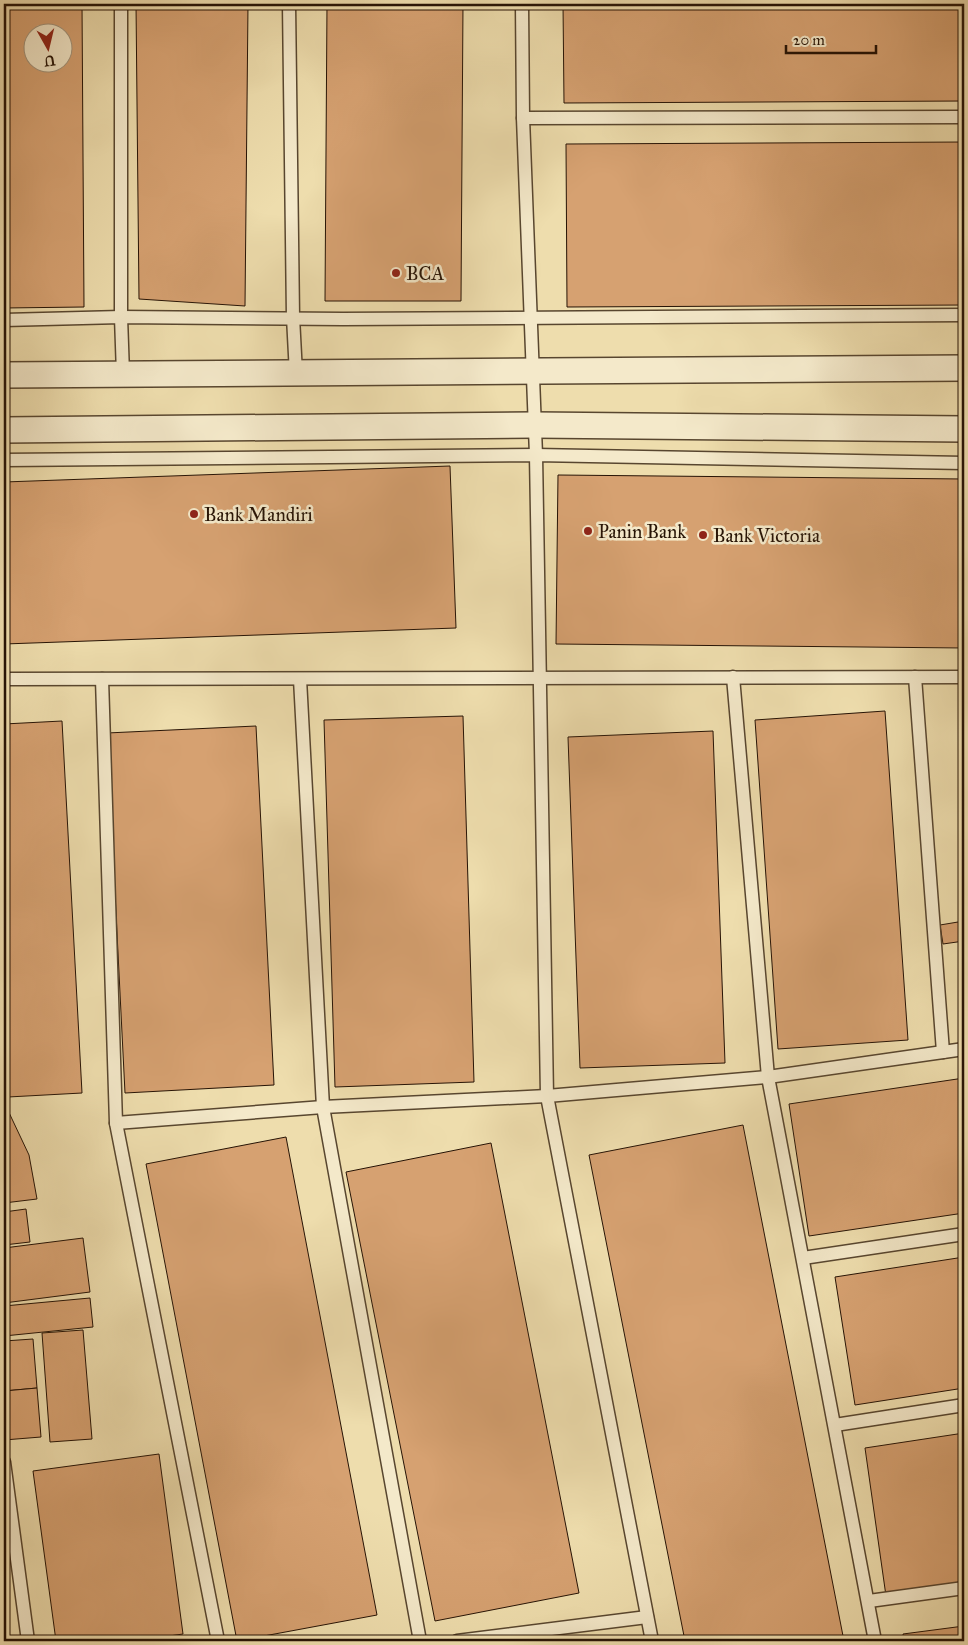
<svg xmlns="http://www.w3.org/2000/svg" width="968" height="1645" viewBox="0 0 968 1645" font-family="'IM FELL Great Primer',serif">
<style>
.building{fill:#d6a171;stroke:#261305;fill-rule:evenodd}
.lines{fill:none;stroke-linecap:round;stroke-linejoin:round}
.service-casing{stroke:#58462f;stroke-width:15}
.minor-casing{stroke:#58462f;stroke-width:28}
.service{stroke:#f4e9ca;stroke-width:12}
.minor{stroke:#f4e9ca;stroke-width:25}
.poi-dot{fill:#8f2418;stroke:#f4e9ca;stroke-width:2}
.labels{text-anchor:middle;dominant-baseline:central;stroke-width:5;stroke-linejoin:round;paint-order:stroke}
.poi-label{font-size:19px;fill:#261305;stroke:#f4e9ca;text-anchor:start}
</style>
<rect width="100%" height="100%" fill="#eeddad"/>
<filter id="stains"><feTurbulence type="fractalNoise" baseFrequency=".004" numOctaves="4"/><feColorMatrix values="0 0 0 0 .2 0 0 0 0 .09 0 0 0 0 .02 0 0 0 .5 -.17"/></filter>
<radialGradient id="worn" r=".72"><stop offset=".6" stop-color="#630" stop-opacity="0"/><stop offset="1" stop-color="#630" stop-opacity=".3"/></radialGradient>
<g class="building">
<path d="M4,4H82L84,307L4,308ZM32,32H62V62H32Z"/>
<path d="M136,4H248L245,306L139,299Z"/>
<path d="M327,4H463L461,301H325Z"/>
<path d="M563,4H964V101L564,103Z"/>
<path d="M964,142V305L567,307L566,144Z"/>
<path d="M450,466L456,628L4,644V482Z"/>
<path d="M558,475L964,479V648L556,644Z"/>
<path d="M885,711L908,1040L778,1049L755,720Z"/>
<path d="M463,716L474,1082L335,1087L324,720Z"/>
<path d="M62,721L82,1093L8,1097L4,1021V724Z"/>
<path d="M256,726L274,1085L125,1093L107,733Z"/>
<path d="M713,731L725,1063L580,1068L568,737Z"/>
<path d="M964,921V941L943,944L940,925Z"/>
<path d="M964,1078V1213L809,1236L789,1104Z"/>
<path d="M4,1102L29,1155L37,1199L4,1203Z"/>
<path d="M743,1125L844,1641H685L589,1155Z"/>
<path d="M286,1137L377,1615L237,1641L146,1164Z"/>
<path d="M491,1143L579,1593L435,1621L346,1172Z"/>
<path d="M26,1209L30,1242L4,1245V1212Z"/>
<path d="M83,1238L90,1292L4,1303V1248Z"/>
<path d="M964,1257V1388L855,1405L835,1277Z"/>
<path d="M90,1298L93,1327L4,1336V1306Z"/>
<path d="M83,1330L92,1439L50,1442L42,1333Z"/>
<path d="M33,1339L37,1388L4,1391V1341Z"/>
<path d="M37,1388L41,1437L4,1440V1391Z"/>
<path d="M964,1433V1585L886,1596L865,1448Z"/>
<path d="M159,1454L183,1634L133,1641H56L33,1471Z"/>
<path d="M964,1626V1641H904L903,1634Z"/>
</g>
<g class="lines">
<defs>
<g id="service">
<path d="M121,4V317L123,374"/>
<path d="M289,4L293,317L296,374"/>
<path d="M522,4L523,118L536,455L547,1096L652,1641"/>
<path d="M523,118L964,117"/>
<path d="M4,320L121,317L343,319L964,315"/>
<path d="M4,460L536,455L964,463"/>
<path d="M733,677L768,1077L875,1641"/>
<path d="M915,677L943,1052"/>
<path d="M9,679L964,677"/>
<path d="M102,679L116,1123L218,1641"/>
<path d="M300,679L323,1107L420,1641"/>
<path d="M116,1123L323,1107L547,1096L768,1077L964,1049"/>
<path d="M803,1258L964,1234"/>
<path d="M835,1425L964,1405"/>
<path d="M4,1462L28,1641"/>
<path d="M869,1601L964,1588"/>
<path d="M457,1641L647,1617"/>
</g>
<g id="minor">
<path d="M4,375L964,368"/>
<path d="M4,430L534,425L964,429"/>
</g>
</defs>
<use href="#service" class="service-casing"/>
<use href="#minor" class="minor-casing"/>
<use href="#service" class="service"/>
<use href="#minor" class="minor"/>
</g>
<g class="poi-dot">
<circle cx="396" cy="273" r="5"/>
<circle cx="194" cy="514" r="5"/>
<circle cx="588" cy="531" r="5"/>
<circle cx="703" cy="535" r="5"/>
</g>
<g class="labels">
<g class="poi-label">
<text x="406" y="273">BCA</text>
<text x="204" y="514">Bank Mandiri</text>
<text x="598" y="531">Panin Bank</text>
<text x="713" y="535">Bank Victoria</text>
</g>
</g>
<rect width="968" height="1645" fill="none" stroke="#eeddad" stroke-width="20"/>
<rect x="5" y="5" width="958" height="1635" fill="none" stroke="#261305" stroke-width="2.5"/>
<rect x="10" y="10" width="948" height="1625" fill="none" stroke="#261305"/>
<g transform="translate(48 48) rotate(172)"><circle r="24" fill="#f4e9ca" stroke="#a2937b"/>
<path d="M0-4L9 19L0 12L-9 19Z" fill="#8f2418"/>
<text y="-8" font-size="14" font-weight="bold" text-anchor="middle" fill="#261305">U</text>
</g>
<path d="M786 45v8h90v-8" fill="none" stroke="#261305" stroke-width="2.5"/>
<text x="793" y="45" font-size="15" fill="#261305" stroke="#f4e9ca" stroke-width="4" paint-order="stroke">20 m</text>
<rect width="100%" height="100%" filter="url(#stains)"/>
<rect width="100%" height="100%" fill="url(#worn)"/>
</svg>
